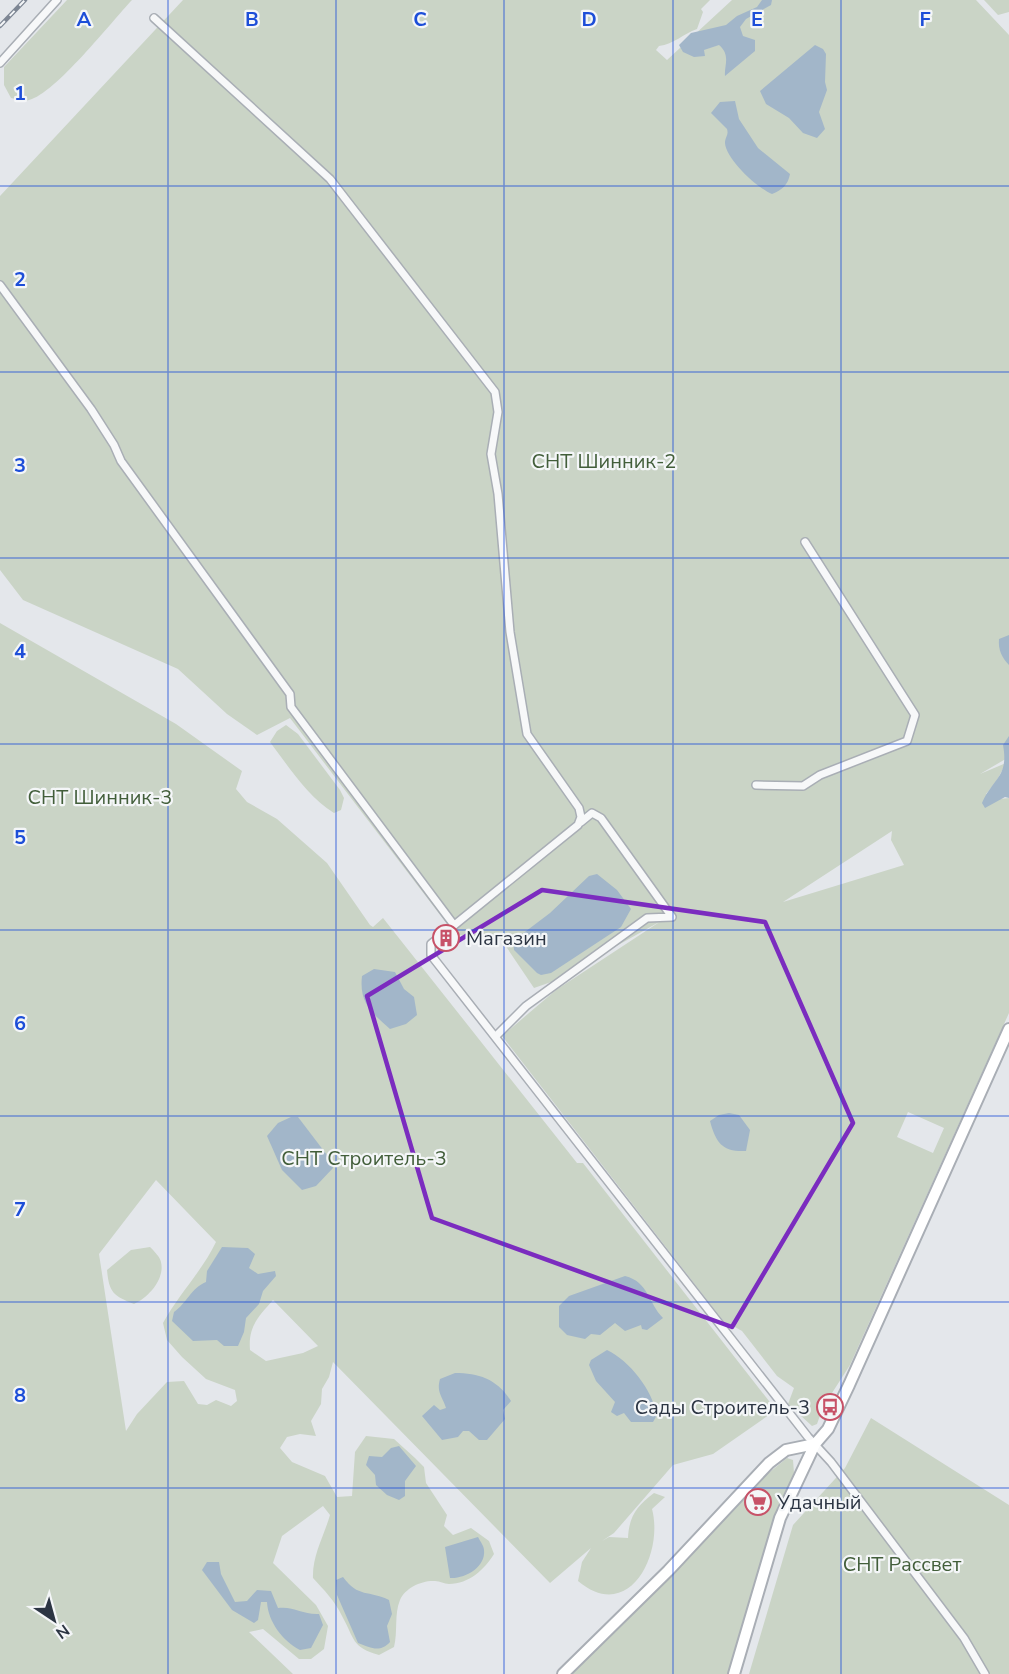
<svg xmlns="http://www.w3.org/2000/svg" width="1009" height="1674" viewBox="0 0 1009 1674" font-family="'Nunito Sans',sans-serif">
<style>
.green{fill:#cad4c6;fill-rule:evenodd}
.water{fill:#a2b6c9}
.lines{fill:none;stroke-linecap:round;stroke-linejoin:round}
.street-casing{stroke:#a9aeb5;stroke-width:10}
.secondary-casing{stroke:#a9aeb5;stroke-width:14}
.street{stroke:#f7f8f9;stroke-width:7}
.secondary{stroke:#fff;stroke-width:10}
.rail-casing{stroke:#7e8794;stroke-width:4.5}
.rail{stroke:#f4f6f8;stroke-width:2;stroke-dasharray:7;stroke-linecap:butt}
.marked{fill:none;stroke:#7b2cbf;stroke-width:4.5;stroke-linejoin:round}
.grid{fill:none;stroke:#1d4ed8;stroke-width:1.5;stroke-opacity:0.55}
.labels{text-anchor:middle;dominant-baseline:central;stroke-width:4.5;stroke-linejoin:round;paint-order:stroke}
.park-label{font-size:20px;fill:#425e3a;stroke:#f4f6f8}
.poi-label{font-size:20px;fill:#2c3543;stroke:#f4f6f8;text-anchor:start}
.grid-label{font-size:20px;text-anchor:middle;font-weight:bold;fill:#1d4ed8;stroke:#f4f6f8;stroke-width:4.5;stroke-linejoin:round;paint-order:stroke}
</style>
<rect width="100%" height="100%" fill="#e4e7eb"/>
<g class="green">
<path d="M67,0H132C112,21 55,94 29,100C24,102 16,99 11,98L4,85V67Z"/>
<path d="M183,0H710L701,9L703,12L697,29C683,34 674,44 659,46L656,50L667,60L732,0H976L1009,35V757L980,774L1006,763L996,782L986,794L999,799L1009,798V1013L850,1365L823,1407L817,1424L812,1426L788,1404L794,1388L777,1376L742,1331L735,1327H728L502,1036L556,990L661,921L554,981L534,988L501,939L458,935L447,924L290,718L257,735L227,714L178,669L23,600L0,570V196ZM892,831L891,840L904,865L783,902ZM908,1112L944,1128L933,1153L897,1137Z"/>
<path d="M984,0H1009V12L998,15Z"/>
<path d="M0,623L176,724L242,771L236,789L247,802L277,819L327,863L370,925L373,927L383,918L577,1163H583L776,1410L713,1454L673,1465L614,1533L602,1541L609,1537L628,1538C629,1516 637,1506 654,1493L665,1497L652,1509C664,1554 629,1624 578,1581L582,1562L591,1548L550,1583L333,1362L329,1377L322,1389L321,1404L311,1421L316,1436L300,1434L287,1437L280,1448L292,1462L325,1476L337,1497L352,1496L355,1452L366,1436L394,1439L415,1458L424,1467L426,1483L447,1515L444,1526L453,1535L471,1528L489,1541L494,1554C485,1569 469,1584 449,1584C444,1584 440,1581 435,1581C422,1580 405,1588 400,1600C394,1614 398,1632 394,1647L379,1655C351,1647 355,1639 342,1616C335,1601 324,1590 313,1578C312,1556 324,1536 330,1515L323,1506L282,1536L273,1563L316,1605L328,1626L324,1649L311,1659H299L263,1629L249,1632L293,1674H0ZM156,1180L216,1242C202,1271 179,1294 163,1323L167,1340L182,1357L206,1379L235,1390L237,1401L231,1406L216,1400L207,1405L198,1404L184,1381L167,1382L137,1414L126,1431L99,1254ZM273,1300L318,1346L303,1353L266,1361L250,1350C248,1327 258,1317 273,1300Z"/>
<path d="M286,725L298,734L340,790L344,798L341,810L334,813C307,796 289,767 270,742L277,731Z"/>
<path d="M150,1247C154,1251 160,1257 161,1262C165,1279 149,1297 134,1304C114,1296 109,1293 107,1270L131,1250Z"/>
<path d="M871,1418L1009,1505V1674H749L793,1525L845,1468Z"/>
<path d="M787,1458L793,1460L794,1473L773,1525L729,1674H570L765,1476Z"/>
</g>
<g class="water">
<path d="M762,0H772L771,5L746,19L740,27L743,36L755,40V51L725,76C724,66 731,55 719,45L704,50L705,56L694,57L683,52L679,45L691,33L726,25L737,16L757,7Z"/>
<path d="M815,45L823,49L826,54L825,82L827,90L819,112L825,129L817,138L803,133L789,118L766,104L760,91Z"/>
<path d="M735,101L739,119L758,148L790,174C788,185 782,190 772,194C757,188 726,159 725,143C725,137 729,135 727,129L711,113L720,102Z"/>
<path d="M1009,635V665C1002,658 998,650 999,639Z"/>
<path d="M1009,736V798L1005,797L985,808L982,803C993,778 1009,777 1003,745Z"/>
<path d="M597,874L617,890L631,909L621,927L551,973L541,975L537,973L514,950L513,941L550,913L589,876Z"/>
<path d="M374,969L395,972L404,989L414,997L417,1015L406,1024L390,1029C371,1012 359,1003 362,976Z"/>
<path d="M729,1113L739,1115L750,1130L746,1151C723,1152 716,1144 710,1121L719,1115Z"/>
<path d="M291,1117H298L330,1159L333,1168L316,1186L302,1190L282,1170L267,1136L278,1123Z"/>
<path d="M222,1247L248,1248L255,1254L249,1268L258,1274L275,1271L276,1276L263,1291L259,1304L246,1318L244,1332L238,1346H224L217,1340L193,1341L172,1321L174,1312C187,1303 191,1288 206,1282L207,1271Z"/>
<path d="M625,1276C649,1282 648,1303 663,1318L647,1330L642,1329L641,1325L625,1331L615,1323L600,1335L591,1334L585,1339L567,1335L559,1327V1306L569,1296Z"/>
<path d="M607,1350C630,1361 652,1390 657,1415L653,1422H631L624,1413L617,1416L611,1412L615,1402L596,1381L589,1365L591,1360Z"/>
<path d="M455,1373C479,1373 497,1379 511,1401L503,1410L505,1419L487,1440H479L469,1431H463L458,1437L442,1440L422,1416L434,1405L440,1410L446,1408C443,1397 436,1393 440,1379Z"/>
<path d="M399,1446L416,1466L405,1481V1496L399,1500L387,1495L376,1485L375,1475L366,1465L369,1456L382,1457L391,1448Z"/>
<path d="M478,1537C480,1541 484,1546 484,1550C486,1567 465,1579 450,1578L445,1547Z"/>
<path d="M207,1562H219L221,1574L235,1602L247,1601L257,1590L271,1591L278,1608C294,1606 303,1615 319,1614L323,1625L311,1648L300,1650C283,1641 268,1622 267,1602H261L258,1620L254,1623L232,1610L202,1570Z"/>
<path d="M343,1577C358,1598 369,1590 389,1600L392,1614L387,1626L390,1642C380,1653 371,1648 358,1643L337,1595L336,1580Z"/>
</g>
<g class="lines">
<defs>
<g id="street">
<path d="M154,18L330,179L495,392L498,412L491,454L498,494L510,632L527,734L579,808L581,817L578,825L431,944V955L808,1437L831,1462L964,1638L985,1674"/>
<path d="M0,63L57,0"/>
<path d="M0,285L91,409L114,445L121,461L290,694L291,707L454,925"/>
<path d="M756,785L803,786L820,775L907,741L915,715L805,542"/>
<path d="M496,1036L526,1006L647,918L672,917L601,818L592,813L581,822"/>
</g>
<g id="secondary">
<path d="M563,1674L668,1571L769,1463L786,1450L815,1444"/>
<path d="M734,1674L780,1518L815,1444L828,1429L849,1385L1009,1029"/>
</g>
</defs>
<use href="#street" class="street-casing"/>
<use href="#secondary" class="secondary-casing"/>
<use href="#street" class="street"/>
<use href="#secondary" class="secondary"/>
<defs>
<path id="rail" d="M0,26L25,0"/>
</defs>
<use href="#rail" class="rail-casing"/>
<use href="#rail" class="rail"/>
</g>
<path class="marked" d="M542,890L765,922L853,1123L732,1327L432,1218L367,996Z"/>
<path class="grid" d="M168,0V1674M336,0V1674M504,0V1674M673,0V1674M841,0V1674M0,186H1009M0,372H1009M0,558H1009M0,744H1009M0,930H1009M0,1116H1009M0,1302H1009M0,1488H1009"/>
<defs>
<symbol id="building-ring" viewBox="-11 -11 22 22"><circle r="9.5" fill="#f4f6f8" stroke="#c75268" stroke-width="1.5"/><path d="M-4-6H4V6H1V3H-1V6H-4ZM-2.5-4.3h1.7v1.8h-1.7ZM.8-4.3h1.7v1.8H.8ZM-2.5-1h1.7V.8h-1.7ZM.8-1h1.7V.8H.8Z" fill="#c75268"/></symbol>
<symbol id="bus-ring" viewBox="-11 -11 22 22"><circle r="9.5" fill="#f4f6f8" stroke="#c75268" stroke-width="1.5"/><path d="M-5-6H5V4H4V6H2V4H-2V6H-4V4H-5ZM-3.5-4V0h7V-4ZM-3.5 1.2v1.5H-2V1.2ZM2 1.2v1.5H3.5V1.2Z" fill="#c75268"/></symbol>
<symbol id="supermarket-ring" viewBox="-11 -11 22 22"><circle r="9.5" fill="#f4f6f8" stroke="#c75268" stroke-width="1.5"/><path d="M-6-5.5h2.5l.6 2H6L4.5 2H-2.5L-4.4-4H-6ZM-1.5 3.2a1.3 1.3 0 1 0 .1 0ZM3 3.2a1.3 1.3 0 1 0 .1 0Z" fill="#c75268"/></symbol>
</defs>
<g fill-rule="evenodd">
<use href="#building-ring" x="431" y="923" width="30" height="30"/>
<use href="#bus-ring" x="815" y="1392" width="30" height="30"/>
<use href="#supermarket-ring" x="743" y="1487" width="30" height="30"/>
</g>
<g class="labels">
<g class="park-label">
<text x="604" y="461">СНТ Шинник-2</text>
<text x="100" y="797">СНТ Шинник-3</text>
<text x="364" y="1158">СНТ Строитель-3</text>
<text x="902" y="1564">СНТ Рассвет</text>
</g>
<g class="poi-label">
<text x="466" y="938">Магазин</text>
<text x="810" y="1407" text-anchor="end">Сады Строитель-3</text>
<text x="777" y="1502">Удачный</text>
</g>
</g>
<g class="grid-label">
<text x="84" y="26">A</text>
<text x="252" y="26">B</text>
<text x="420" y="26">C</text>
<text x="589" y="26">D</text>
<text x="757" y="26">E</text>
<text x="925" y="26">F</text>
<text x="20" y="100">1</text>
<text x="20" y="286">2</text>
<text x="20" y="472">3</text>
<text x="20" y="658">4</text>
<text x="20" y="844">5</text>
<text x="20" y="1030">6</text>
<text x="20" y="1216">7</text>
<text x="20" y="1402">8</text>
</g>
<g transform="translate(54 1620) rotate(144)" stroke="#f4f6f8" stroke-width="4.5" paint-order="stroke">
<path d="M0-4.5L10 22L0 15L-10 22Z" fill="#2c3543"/>
<text y="-9" font-size="16" font-weight="bold" text-anchor="middle" fill="#2c3543">N</text>
</g>
</svg>
